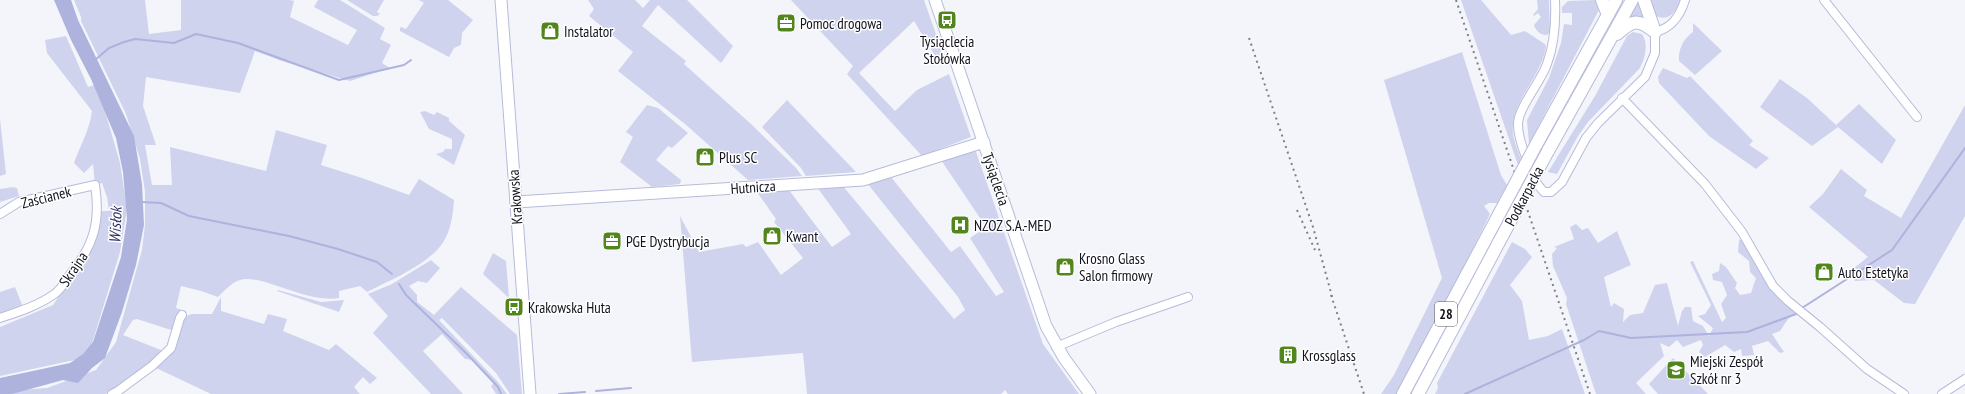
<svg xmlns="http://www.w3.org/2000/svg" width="1965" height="394" viewBox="0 0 1965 394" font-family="'PT Sans Narrow',sans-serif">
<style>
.green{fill:#cfd3ee}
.water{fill:#adb3dd}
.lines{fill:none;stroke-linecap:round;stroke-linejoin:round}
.stream{stroke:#adb3dd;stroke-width:2}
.street-casing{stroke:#b7bbd9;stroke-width:10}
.secondary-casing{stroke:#b7bbd9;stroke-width:13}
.primary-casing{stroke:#b7bbd9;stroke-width:14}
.street{stroke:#fff;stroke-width:8}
.secondary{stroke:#fff;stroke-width:11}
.primary{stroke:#fff;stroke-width:12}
.rail{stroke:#7e7f87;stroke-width:2;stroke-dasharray:2 4;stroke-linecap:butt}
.primary-bridge-casing{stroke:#b7bbd9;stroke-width:14;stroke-linecap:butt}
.primary-bridge{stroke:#fff;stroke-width:12}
.labels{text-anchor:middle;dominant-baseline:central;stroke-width:3;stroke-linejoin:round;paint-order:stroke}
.shield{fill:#fff;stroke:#585960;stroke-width:1}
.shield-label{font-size:14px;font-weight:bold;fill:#11121c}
.poi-label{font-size:15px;fill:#11121c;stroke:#fff;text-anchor:start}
.street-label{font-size:15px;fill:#11121c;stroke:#fff}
.water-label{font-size:16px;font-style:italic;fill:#2e3064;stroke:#fff}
</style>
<rect width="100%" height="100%" fill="#f4f5fb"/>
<g class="green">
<path d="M74,0H145L149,34L181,30V0H290L294,1L290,17L348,45L357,30L314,7L318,0H340L385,28L380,39L391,45L382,63L390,68L350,81L282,61L255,51L240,93L146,77L143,106L156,145H145L152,185H172L170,147L266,171L276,130L327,145L321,165L362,178L409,195L419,179L454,200C453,215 451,231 442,244C426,266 390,280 367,292L360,286L339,291V298C307,304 260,273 240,280C231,283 224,291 218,297L201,291L181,286L176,308L185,311L178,318L175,329L171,330L137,319L133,320L123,335L166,352L119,389L105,394H11L21,390L47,388L96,370L116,342L142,250L145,225V192L140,159L126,114L81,21V17Z"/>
<path d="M347,0H384L377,12L380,14L377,16H373Z"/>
<path d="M419,0H448L473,20L462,33L461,45L454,48L449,57L400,31V28L401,27L406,29L424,3Z"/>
<path d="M588,0H635L643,8L650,0H687L733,46L721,63L658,5L642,26L686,61L684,64L751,124L796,168L802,176L748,180L685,124L618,71L633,52L589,16L594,9Z"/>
<path d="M791,0H924L944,57L937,59L914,21L859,73L895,111L917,90L949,74L971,137L922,156L847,74L853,66Z"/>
<path d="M1461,0H1481L1511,35L1525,31L1545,44L1546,47C1541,78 1510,102 1513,133C1514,142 1518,151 1521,159L1518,165Z"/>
<path d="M1537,0H1549L1550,32L1547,35C1540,35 1536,31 1534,25L1541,17L1538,13L1534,16L1533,15L1538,9Z"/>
<path d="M1595,0L1599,6V10L1529,144L1527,120L1549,78L1561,43L1564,24L1572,25V13H1562V7L1568,1Z"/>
<path d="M1638,0H1640L1646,18H1630Z"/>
<path d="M1648,0H1680C1676,12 1669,22 1656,16Z"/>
<path d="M1693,23L1722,51L1695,75L1679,61C1678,50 1683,39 1693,32Z"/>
<path d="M1633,32L1642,34C1649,44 1645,58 1640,68L1588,122L1578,136L1557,174L1548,172L1595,96L1627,36Z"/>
<path d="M66,36L88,87L94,85L103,104L120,163L127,209L120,252L91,347L79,359L0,376V327L53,305L84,260L100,211H109L107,197L102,183L95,185L93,164L84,173L74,163C80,146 90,129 92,111L47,53L45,40Z"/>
<path d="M1462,52L1501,175L1507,185L1497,203H1489L1484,206L1490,214L1457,281L1396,394H1381L1394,375L1442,278L1384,80Z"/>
<path d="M1663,68L1687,78L1690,76L1753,141L1749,145L1769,158L1756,169L1709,136L1659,83L1658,77Z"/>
<path d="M1780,79L1807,98L1836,125L1859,104L1896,140L1882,164L1838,127L1812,146L1760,107Z"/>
<path d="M787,100L856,172L806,176L801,168L762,127Z"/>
<path d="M647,105L658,108L688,133L672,148L668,146L656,160L681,180L680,184L652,187L620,162L633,137L626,132Z"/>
<path d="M1965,105V216L1915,304L1904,303L1874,280L1855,281L1849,272L1868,257L1809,207L1823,194L1841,169L1867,190L1864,196L1901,218Z"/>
<path d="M425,111L434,115L437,112L449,118V121L465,135L454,165L436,154L443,152L445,149H452V139L429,129L420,112Z"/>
<path d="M0,119L6,174L0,176Z"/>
<path d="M975,149L1043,344L1079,394H1008L1005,390L1001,394H807L803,353L692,362L680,216L699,252L743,244L746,247L758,242L781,275L803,258L774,222L776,219L757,192L789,190L832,247L851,234L817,187L842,185L954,319L965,310L958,297L867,183L891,177L951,252L960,246L996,296L1004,292L970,238L986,227L941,160Z"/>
<path d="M13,187L17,188L19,196L0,202V189Z"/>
<path d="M1576,224L1582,230L1588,228L1598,243L1617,231L1631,265L1604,277L1611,307L1614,303L1624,309L1623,322L1630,315L1643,313L1655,285L1667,283L1678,326L1682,311L1685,307H1691L1693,321L1703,326L1709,336L1713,328L1698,316L1705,314L1711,305L1690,262L1693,261L1722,322L1726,318L1721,304L1727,295L1722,282L1713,280L1712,274L1719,271L1720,263L1726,267L1737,283L1735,288L1740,295L1751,293L1756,278L1750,272L1749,261L1738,252L1739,240L1748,238L1776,282L1798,311L1788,319L1780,331L1772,334L1784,352L1780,353L1768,341L1752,346L1754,355L1742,356L1741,349L1734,352L1725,345L1705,357L1699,352L1703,345L1701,340L1683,347L1677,340L1669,347L1660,343L1664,356L1636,383L1646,394H1596L1566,304L1567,298L1553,266L1552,254L1557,248L1554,247L1574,239L1570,227Z"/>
<path d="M1512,242L1525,249L1532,257L1510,285L1522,301L1529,340L1548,336L1562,329L1585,394H1435L1438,388L1437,383Z"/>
<path d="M493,253L506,261L509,298L483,274Z"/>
<path d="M431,260L440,268L427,283L418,281L409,286L417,295V302L434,315L461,287L517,335L522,394H510L496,373L442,318L439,320L497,381L507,394H496L491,386L494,383L474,360L465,359L442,334L423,351L463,394H431L373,333L388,316L368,294L392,284Z"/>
<path d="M15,287L23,307L0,316V292Z"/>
<path d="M278,290L321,302L344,300L339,312L277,291Z"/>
<path d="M221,297V311L264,324L268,314L287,319L283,331L329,350L336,344L377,378L370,384L363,377L354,387L360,394H211L154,367L168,353L183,317L192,314H212Z"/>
<path d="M1673,358L1708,394H1658L1649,384Z"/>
</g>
<path class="water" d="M54,0H71L78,20L134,136L142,184L144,225L136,265L122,312L105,358L92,368L78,383L63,380L12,394H0V378L70,363L83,354L93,342L121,257L127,219L123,172L116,138L91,79L71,40Z"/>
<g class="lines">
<g class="stream">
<path d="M95,60L109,48L124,42L135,39L174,43L196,34L238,43L339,80L404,65L411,60"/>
<path d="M141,202L161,203L189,216L289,236L338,249L377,262L392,274"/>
<path d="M399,284L406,295L467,354L498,387L501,394"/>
<path d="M1802,308L1892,250L1965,148"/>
<path d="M596,391L631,388"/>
<path d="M559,394L585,392"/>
<path d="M1465,394L1584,340L1599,331L1631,338L1747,332L1796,314"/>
</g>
<defs>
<g id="street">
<path d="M1555,0C1556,22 1555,42 1547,64C1542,80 1518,108 1518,124C1518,135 1522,147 1526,157C1531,173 1533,180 1544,192H1551L1562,182L1586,138L1598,123L1645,77L1655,53V32C1672,28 1680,16 1685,0"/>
<path d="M1824,0L1917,117"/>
<path d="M1622,98L1705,184L1742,232L1773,286L1788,301L1820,327L1867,369L1904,394"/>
<path d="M0,214L19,202L95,185C101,223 93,247 69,276C65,282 60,291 53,295C37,306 18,312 0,318"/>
<path d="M1056,347L1116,322L1188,297"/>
<path d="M112,394L118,391L152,366L171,348L180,318L182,315"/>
<path d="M1942,394L1965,379"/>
</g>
<g id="secondary">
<path d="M501,0L530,394"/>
<path d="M935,0L1046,326L1064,358L1090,394"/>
<path d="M516,202L863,180L984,142"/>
</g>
<g id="primary">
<path d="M1602,0L1608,15"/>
<path d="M1644,0L1655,32"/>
<path d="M1617,34C1633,20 1637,18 1655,32"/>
<path d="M1536,145L1616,0"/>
<path d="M1548,151L1632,0"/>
<path d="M1403,394L1489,233"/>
<path d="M1418,394L1499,242"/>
</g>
</defs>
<use href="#street" class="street-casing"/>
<use href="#secondary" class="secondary-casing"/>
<use href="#primary" class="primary-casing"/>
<use href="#street" class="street"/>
<use href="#secondary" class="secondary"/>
<use href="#primary" class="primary"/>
<g class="rail">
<path d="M1456,0L1590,394"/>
<path d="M1249,38L1313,227L1333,300"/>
<path d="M1297,210L1315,250"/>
<path d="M1331,295L1364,394"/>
</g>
<defs>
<g id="primary-bridge">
<path d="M1489,233L1536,145"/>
<path d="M1499,242L1548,151"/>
</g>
</defs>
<use href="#primary-bridge" class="primary-bridge-casing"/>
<use href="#primary-bridge" class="primary-bridge"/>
</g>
<defs>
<symbol id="bus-square" viewBox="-11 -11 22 22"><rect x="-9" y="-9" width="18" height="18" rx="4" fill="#52861d" stroke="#fff"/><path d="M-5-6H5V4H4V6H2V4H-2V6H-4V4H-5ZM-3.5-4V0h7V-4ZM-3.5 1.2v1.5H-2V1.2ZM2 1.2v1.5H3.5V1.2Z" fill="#fff"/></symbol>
<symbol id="office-square" viewBox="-11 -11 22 22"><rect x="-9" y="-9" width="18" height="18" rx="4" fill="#52861d" stroke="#fff"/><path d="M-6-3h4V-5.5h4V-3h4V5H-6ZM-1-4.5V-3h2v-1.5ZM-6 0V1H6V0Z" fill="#fff"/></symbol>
<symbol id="shop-square" viewBox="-11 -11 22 22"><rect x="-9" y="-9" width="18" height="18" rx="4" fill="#52861d" stroke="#fff"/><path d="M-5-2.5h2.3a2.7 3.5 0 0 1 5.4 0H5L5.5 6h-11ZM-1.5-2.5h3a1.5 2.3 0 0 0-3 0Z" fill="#fff"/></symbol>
<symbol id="hospital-square" viewBox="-11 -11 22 22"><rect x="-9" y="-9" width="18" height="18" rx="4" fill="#52861d" stroke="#fff"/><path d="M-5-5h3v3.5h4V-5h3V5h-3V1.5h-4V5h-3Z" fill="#fff"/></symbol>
<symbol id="building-square" viewBox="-11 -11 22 22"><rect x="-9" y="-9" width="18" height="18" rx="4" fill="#52861d" stroke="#fff"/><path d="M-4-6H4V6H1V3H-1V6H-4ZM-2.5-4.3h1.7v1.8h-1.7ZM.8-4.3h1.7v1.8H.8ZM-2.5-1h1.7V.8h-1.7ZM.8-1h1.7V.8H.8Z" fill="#fff"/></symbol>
<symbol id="school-square" viewBox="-11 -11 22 22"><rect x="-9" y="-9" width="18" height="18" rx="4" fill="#52861d" stroke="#fff"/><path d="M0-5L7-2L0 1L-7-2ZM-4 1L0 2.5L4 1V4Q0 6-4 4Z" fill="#fff"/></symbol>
</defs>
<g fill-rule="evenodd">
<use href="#bus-square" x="936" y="9" width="22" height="22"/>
<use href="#office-square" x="775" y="12" width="22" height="22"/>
<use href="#shop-square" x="539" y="20" width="22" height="22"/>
<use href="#shop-square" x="694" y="146" width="22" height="22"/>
<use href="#hospital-square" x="949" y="214" width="22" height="22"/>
<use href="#shop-square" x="761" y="225" width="22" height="22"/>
<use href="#office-square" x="601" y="230" width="22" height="22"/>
<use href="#shop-square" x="1054" y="256" width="22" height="22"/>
<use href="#shop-square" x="1813" y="261" width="22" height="22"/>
<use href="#bus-square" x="503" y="296" width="22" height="22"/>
<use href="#building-square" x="1277" y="344" width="22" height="22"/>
<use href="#school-square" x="1665" y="359" width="22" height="22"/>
</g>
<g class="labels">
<rect class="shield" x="1435" y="302" width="22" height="24" rx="3"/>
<g class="shield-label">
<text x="1446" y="314">28</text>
</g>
<g class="poi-label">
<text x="800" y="23">Pomoc drogowa</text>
<text x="564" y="31">Instalator</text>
<text x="947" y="41" text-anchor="middle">Tysiąclecia<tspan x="947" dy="17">Stołówka</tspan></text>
<text x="719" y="157">Plus SC</text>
<text x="974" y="225">NZOZ S.A.-MED</text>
<text x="786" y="236">Kwant</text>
<text x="626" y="241">PGE Dystrybucja</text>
<text x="1079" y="258">Krosno Glass<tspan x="1079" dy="17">Salon firmowy</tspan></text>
<text x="1838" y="272">Auto Estetyka</text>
<text x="528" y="307">Krakowska Huta</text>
<text x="1302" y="355">Krossglass</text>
<text x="1690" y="361">Miejski Zespół<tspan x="1690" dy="17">Szkół nr 3</tspan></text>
</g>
<g class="street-label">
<text transform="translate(996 179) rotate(71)">Tysiąclecia</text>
<text transform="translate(753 187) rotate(-4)">Hutnicza</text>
<text transform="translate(1524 196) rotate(-62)">Podkarpacka</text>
<text transform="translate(46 197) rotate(-14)">Zaścianek</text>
<text transform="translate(515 197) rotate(-94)">Krakowska</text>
<text transform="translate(73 269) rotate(-56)">Skrajna</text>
</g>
<g class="water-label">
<text transform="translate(115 225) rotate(-88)">Wisłok</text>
</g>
</g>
</svg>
